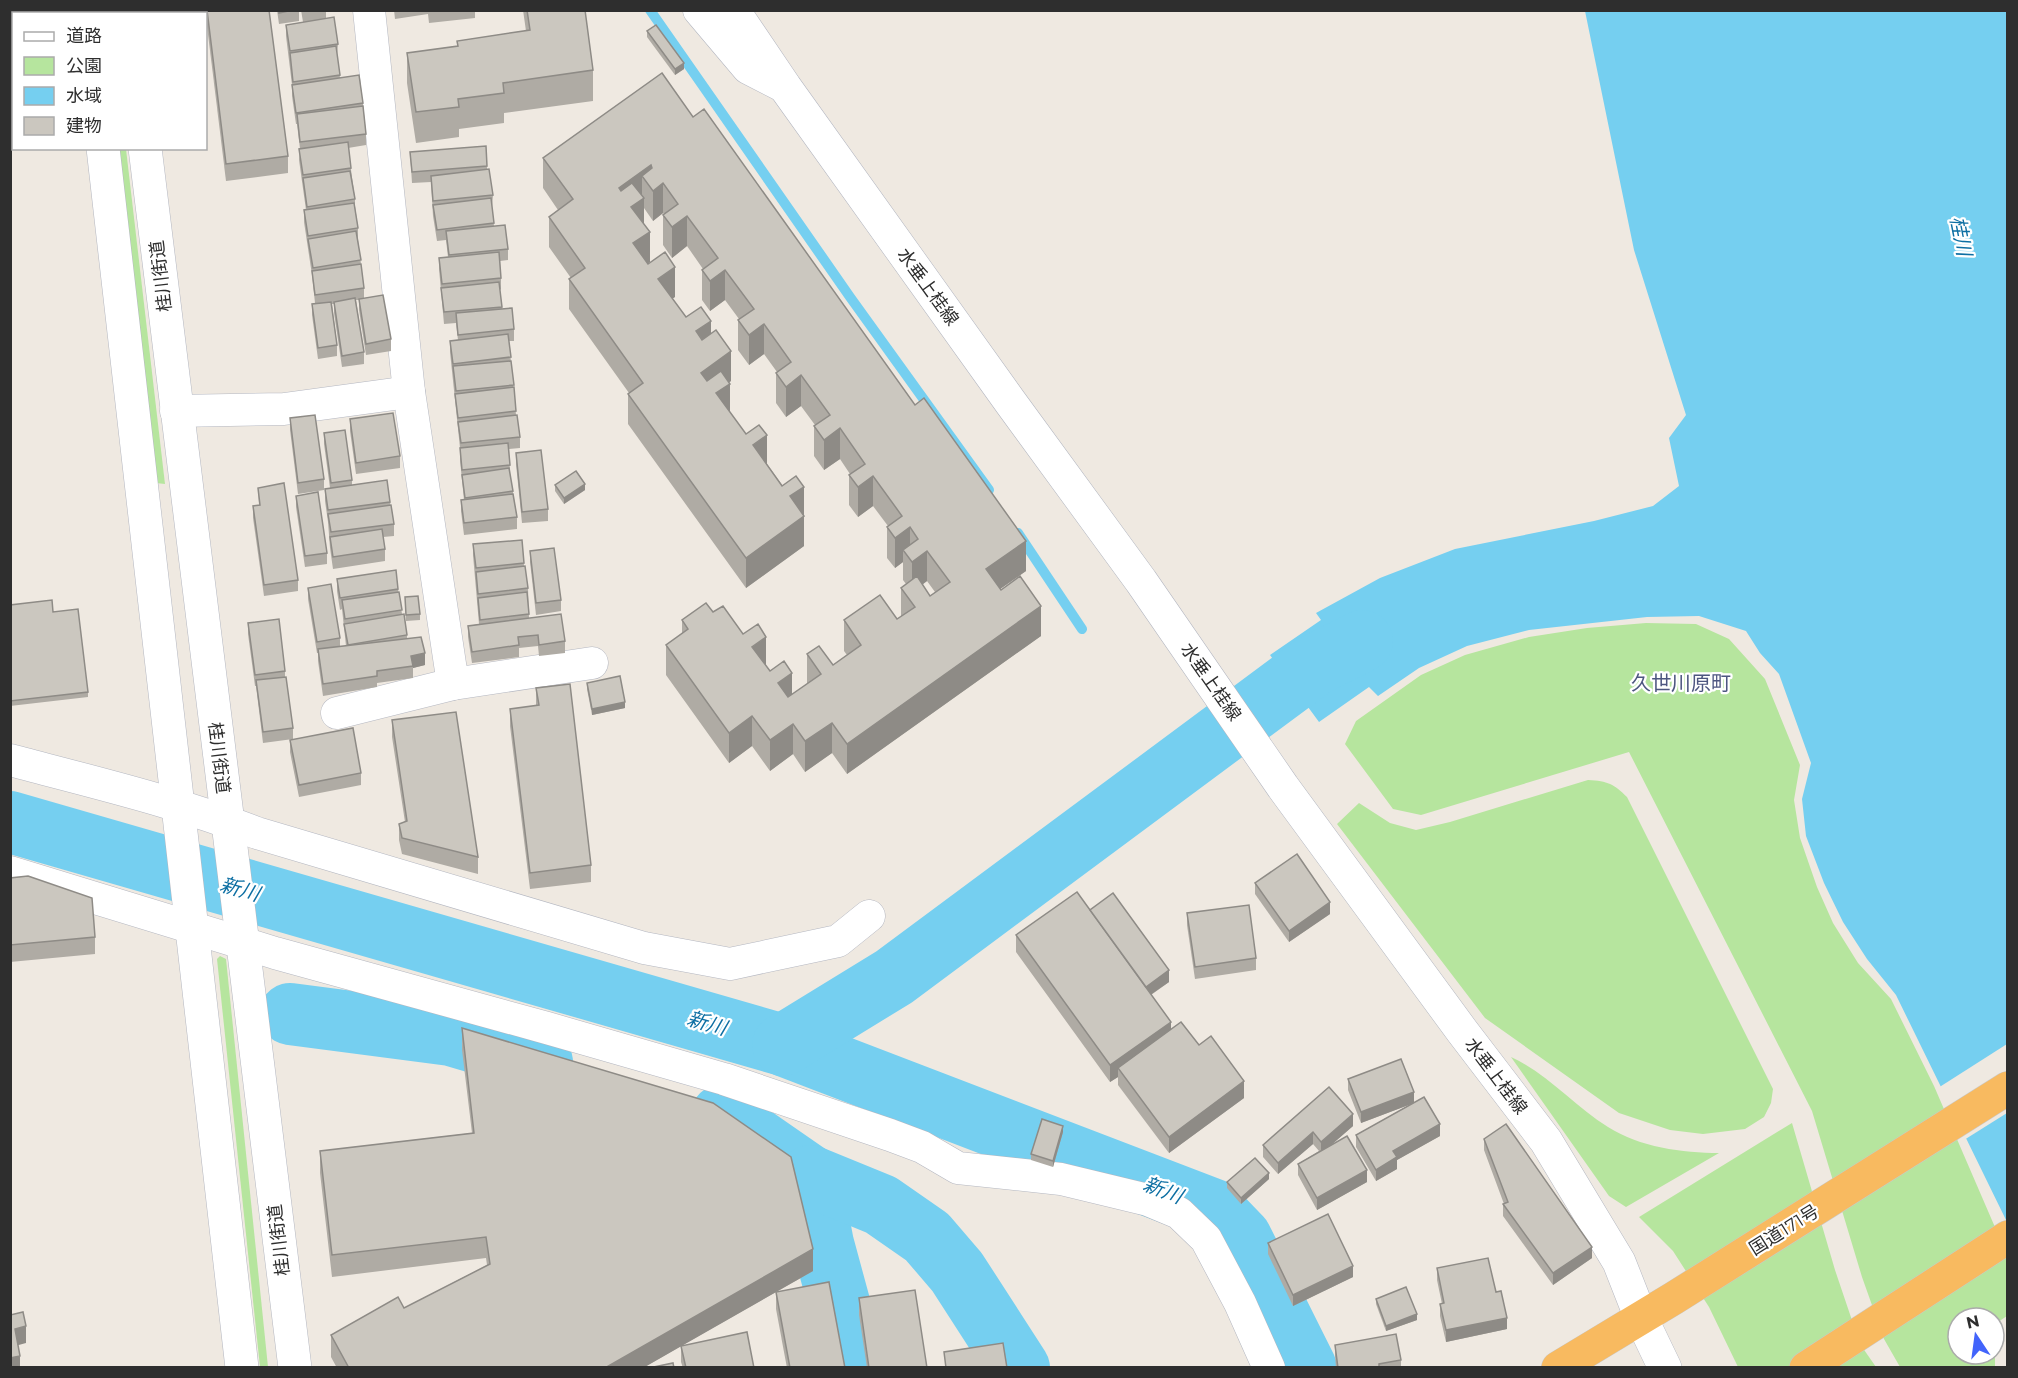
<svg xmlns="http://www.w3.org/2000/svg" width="2018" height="1378" viewBox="0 0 2018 1378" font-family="Montserrat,'Noto Sans JP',sans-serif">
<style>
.green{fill:#b6e59e;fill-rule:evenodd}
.water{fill:#75cff0}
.pier{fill:#efe9e1}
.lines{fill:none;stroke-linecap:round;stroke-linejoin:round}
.stream{stroke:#75cff0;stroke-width:10}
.river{stroke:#75cff0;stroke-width:62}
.minor-casing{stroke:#b4b7c1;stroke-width:33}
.tertiary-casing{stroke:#b4b7c1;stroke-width:34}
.secondary-casing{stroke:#b4b7c1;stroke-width:34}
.trunk-casing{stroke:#c9c9c9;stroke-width:34}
.minor{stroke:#fff;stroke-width:32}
.tertiary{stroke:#fff;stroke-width:33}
.secondary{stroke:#fff;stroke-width:33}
.trunk{stroke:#f8ba60;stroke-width:33}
.wall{fill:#afaba4;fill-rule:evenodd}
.shaded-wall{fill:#8e8b86}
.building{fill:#cbc7bf;stroke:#8e8b86;stroke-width:1.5}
.labels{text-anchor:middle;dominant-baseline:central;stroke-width:4.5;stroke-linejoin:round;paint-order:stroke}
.street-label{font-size:18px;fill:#2e2e2e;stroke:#fff}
.water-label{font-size:20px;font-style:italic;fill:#0d6fa3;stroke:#fff}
.neighbourhood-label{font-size:20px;fill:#4d5680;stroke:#fff}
</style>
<rect width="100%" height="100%" fill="#efe9e1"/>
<g class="green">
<path d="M116,149H126L165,484L156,483Z"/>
<path d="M1646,623L1696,624L1729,639L1765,679L1800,765L1794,800L1800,838L1817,887L1833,923L1858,963L1891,999L1934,1086L2007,1255V1316L1995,1324V1367H1900L1884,1339L1862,1277L1812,1111L1629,752L1421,815L1393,809L1345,744L1356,721L1421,675L1465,655L1529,637L1587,628ZM1958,1318H1994V1354H1958Z"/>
<path d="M1588,780C1608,781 1614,784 1627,797L1773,1089L1771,1103L1764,1117L1745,1129L1703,1134L1670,1130L1619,1113L1485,1018L1337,824L1359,803L1390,823L1416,830L1450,822Z"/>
<path d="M220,956L226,959L268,1367H260L217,959Z"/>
<path d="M1511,1057C1548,1074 1574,1106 1608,1127C1639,1147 1683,1153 1719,1153L1626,1207L1609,1196Z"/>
<path d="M1792,1123L1835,1270L1860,1344L1876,1367H1738L1709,1307L1673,1251L1639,1217Z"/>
</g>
<path class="water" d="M1585,11H2007V1222L1896,995L1867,959L1843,922L1824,883L1806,836L1802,799L1811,763L1779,674L1760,653L1746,631L1699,616L1647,617L1529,630L1467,646L1419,668L1378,696L1369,687L1319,722L1270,655L1321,620L1316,613L1380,578L1455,549L1594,521L1653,506L1679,486L1669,438L1686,415L1634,250Z"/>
<path class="pier" d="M2007,1044V1113L1964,1140L1938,1088Z"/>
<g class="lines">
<g class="stream">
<path d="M650,10L850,297L989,490"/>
<path d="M1018,533L1082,629"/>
</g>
<g class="river">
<path d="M10,822L783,1045L1214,1210L1241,1238L1306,1368"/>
<path d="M290,1014L451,1035L542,1062"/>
<path d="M783,1045L894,977L1313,666L1362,641"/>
<path d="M722,1115L810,1176L823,1244L845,1325L851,1368"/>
<path d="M810,1176L881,1205L927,1237L957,1272L1019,1368"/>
</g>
<defs>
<g id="minor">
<path d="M369,10L409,392L453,684L592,663"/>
<path d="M699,10L748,68L785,87"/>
<path d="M176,411L284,409L409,392"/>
<path d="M337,713L453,684"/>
<path d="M10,760C93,782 178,802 257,833L644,948L730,964L838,941L869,916"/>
<path d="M10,872L275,953L547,1028L724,1079L890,1135L922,1147L958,1168L1061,1179L1148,1200L1179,1213L1206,1239L1240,1303L1269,1368"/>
</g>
<g id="tertiary">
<path d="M84,10L85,14"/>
<path d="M127,10V14"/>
<path d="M103,148L242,1368"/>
<path d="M145,148L295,1368"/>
</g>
<path id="secondary" d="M733,10L785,87L1011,403L1141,581L1283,787L1462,1031L1546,1141L1619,1262L1641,1318L1665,1368"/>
<g id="trunk">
<path d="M1558,1368L1674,1298L2008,1088"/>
<path d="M1806,1368L2008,1237"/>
</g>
</defs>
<use href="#minor" class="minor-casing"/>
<use href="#tertiary" class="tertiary-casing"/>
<use href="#secondary" class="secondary-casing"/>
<use href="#trunk" class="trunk-casing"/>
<use href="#minor" class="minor"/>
<use href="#tertiary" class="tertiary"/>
<use href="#secondary" class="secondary"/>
<use href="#trunk" class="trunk"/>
</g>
<g class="wall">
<path d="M205,10H269L288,156V173L226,181Z"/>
<path d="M277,10H299V21L279,24Z"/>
<path d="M301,10H326V19L338,44L337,55L340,78L363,103L366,134V145L348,148L355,199V206L358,228V240L364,288V298L391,339V351L366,355L359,310V300H356L364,352V364L342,367L334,313V304H332L337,345V356L318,359L312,315V304L315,303L312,275L304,222V210H306L299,160L300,149L297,124H296L292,96V85L286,36V25L303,22Z"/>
<path d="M394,10H475V18L429,23L428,14L395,19Z"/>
<path d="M523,10H585L593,70V101L504,113V123L459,129V137L416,143L407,83V53L457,46V41L526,31Z"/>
<path d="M647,31L684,69L675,75L647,37Z"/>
<path d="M693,117L1026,571L1000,589L1041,636L847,774L832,753L805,772L793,754L770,771L752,746L729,763L666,675V645L682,634V620L713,612L792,694L807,684V654L833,665L847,655L844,651V620L897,619L901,617V588L906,584L903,580V562L895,568L887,558V527L888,526L873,506L858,517L849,505V475L850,474L840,459L824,470L814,456V426L815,425L801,406L786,417L776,403V373L777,372L764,354L749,365L738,350V320L739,319L725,300L710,311L702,300V270L703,269L687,246L672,258L663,245V215L664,214L663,213L653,221L644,208V224L650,262L648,263L675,297L672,298L686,317L711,334L731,381L729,382L730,413L804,515V546L746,588L628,424V394L629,393L569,309V279L571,278L549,247V217L558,210L543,188V158ZM927,581L935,592L930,596L922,585Z"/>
<path d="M486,146L487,169L493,195L492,207L494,226L508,249V260L500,261L501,278V289L500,290L502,309L514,329V341H509L516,415L520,437V448L509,449L510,474L517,517V529L464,535L461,511V500H464L460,460V448L450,352V341L458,340L456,323L444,324L439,269V258L448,257L446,240L437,241L433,216L431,182L412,183L410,152Z"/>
<path d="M290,418L324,479V490L298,494L290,430Z"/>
<path d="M350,419L400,456V468L356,474L350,431Z"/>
<path d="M324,433L352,480V485L390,502L394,524V536L383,537L385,549V561L333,569L330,548L328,522L325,501V489L330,488L324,444Z"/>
<path d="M516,453L548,509V521L522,523L516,464Z"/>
<path d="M555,485L585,490L564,504L555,491Z"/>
<path d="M258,488L298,580V591L264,596L253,518V506L259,505Z"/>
<path d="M296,496L327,553V564L305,567L296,507Z"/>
<path d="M522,540L524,566L528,588L529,618L565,641V653L539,656L538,646L519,648V657L472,663L468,637V626L479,624L473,555V544Z"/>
<path d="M530,551L561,600V611L536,615L530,562Z"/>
<path d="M337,579L398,589L402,614L407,635V638L425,665L413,668V678L377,683V687L323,696L318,661V653H317L308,599V588L340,638V646H346L342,609L340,610L337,591Z"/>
<path d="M405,603L420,614V620L406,621Z"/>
<path d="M10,605L53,612L88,692V697L10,706Z"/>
<path d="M248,623L285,671V677L293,728V739L263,743L256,686H255L248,634Z"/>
<path d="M587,683L625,708L592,715L587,689Z"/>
<path d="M536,688L591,865V882L530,889L510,726V709L536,706Z"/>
<path d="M392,720L478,857V874L402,854L399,840V824L405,822L392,737Z"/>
<path d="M290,740L361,773V785L299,797L290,752Z"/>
<path d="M10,878L95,937V954L10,962Z"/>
<path d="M1255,883L1330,914L1289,942L1255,894Z"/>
<path d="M1090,910L1169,982L1151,995L1171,1029L1199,1045L1244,1098L1169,1153L1118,1085V1077L1110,1082L1016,952V935Z"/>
<path d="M1187,913L1256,958V970L1195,979L1187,925Z"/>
<path d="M462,1028L813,1271L681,1346L754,1368H683L681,1362V1346L643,1368H337L331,1357V1335L404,1308L487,1265L486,1258L332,1277L320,1173V1151L472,1133L462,1050Z"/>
<path d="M1348,1079L1414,1103L1440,1136L1397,1160V1169L1376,1181L1356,1147V1135L1411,1104L1361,1123L1348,1090Z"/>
<path d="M1329,1087L1353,1126L1332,1144L1367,1182L1317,1210L1298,1175V1164L1319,1151L1313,1144L1278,1174L1263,1157V1145Z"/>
<path d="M1063,1132L1053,1167L1031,1160V1154Z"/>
<path d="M1484,1139L1592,1258L1553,1285L1503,1216V1204H1504L1484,1150Z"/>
<path d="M1269,1179L1241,1204L1227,1188V1182Z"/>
<path d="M1268,1243L1353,1277L1293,1306L1268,1254Z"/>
<path d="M1437,1268L1496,1292L1507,1329L1446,1342L1440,1316V1304H1442L1437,1280Z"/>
<path d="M776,1292L845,1368H787L776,1309Z"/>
<path d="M859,1298L927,1368H867L859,1315Z"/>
<path d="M1376,1299L1417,1320L1386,1331L1376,1304Z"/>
<path d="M1335,1345L1401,1360V1368H1336L1335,1356Z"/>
</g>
<g class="shaded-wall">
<path d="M684,63V69L675,75V69Z"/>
<path d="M651,165V188L642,176V199L644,198V228L619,188Z"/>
<path d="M663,183V213L653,221V191Z"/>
<path d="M687,216V246L672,258V227Z"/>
<path d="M650,232V262L633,273V243Z"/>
<path d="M675,267V297L658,309V279Z"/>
<path d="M725,270V300L710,311V281Z"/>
<path d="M711,321V351L696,331Z"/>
<path d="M764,324V354L749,365V335Z"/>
<path d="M731,351V381L701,403V373Z"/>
<path d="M801,375V406L786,417V387Z"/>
<path d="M730,384V414L716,393Z"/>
<path d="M840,428V459L824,470V440Z"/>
<path d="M767,435V466L753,445Z"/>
<path d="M873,476V506L858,517V487Z"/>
<path d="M585,484V490L564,504V498Z"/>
<path d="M804,487V546L746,588V558L790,496Z"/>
<path d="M910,527V557L903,550V562L895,568V538Z"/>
<path d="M1026,541V571L986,599V569Z"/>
<path d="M927,551V581L912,592V562Z"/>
<path d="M1041,606V636L847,774V744Z"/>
<path d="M766,637V667L752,647Z"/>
<path d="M425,653V665L413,668L411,656Z"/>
<path d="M792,673V703L778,683Z"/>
<path d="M625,702V708L592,715V709Z"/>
<path d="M752,716V746L729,763V733Z"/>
<path d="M832,723V753L805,772V741Z"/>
<path d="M793,724V754L770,771V740Z"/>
<path d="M1330,902V914L1289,942V931Z"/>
<path d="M1169,970V982L1143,1000V989Z"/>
<path d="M1171,1022V1039L1118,1068V1077L1110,1082V1065Z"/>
<path d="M1244,1081V1098L1169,1153V1137Z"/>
<path d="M1414,1092V1103L1361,1123V1112Z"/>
<path d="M1353,1114V1126L1321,1154V1142Z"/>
<path d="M1440,1124V1136L1397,1160V1169L1376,1181V1170L1393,1151Z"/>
<path d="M1063,1126V1132L1053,1167V1161Z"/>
<path d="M1313,1132V1144L1278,1174V1163Z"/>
<path d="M1367,1170V1182L1317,1210V1198Z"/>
<path d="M1269,1173V1179L1241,1204V1198Z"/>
<path d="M1592,1247V1258L1553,1285V1273Z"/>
<path d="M813,1249V1271L643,1368H605Z"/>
<path d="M1353,1266V1277L1293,1306V1295Z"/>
<path d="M1417,1314V1320L1386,1331V1326Z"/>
<path d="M1507,1318V1329L1446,1342V1330Z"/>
<path d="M26,1326V1343L15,1346V1329Z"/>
<path d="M20,1356V1368H10V1358Z"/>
</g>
<g class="building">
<path d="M207,10H269L288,156L226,164Z"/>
<path d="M279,10H293L279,13Z"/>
<path d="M527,10H585L593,70L503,83L504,93L458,99L459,107L416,112L407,53L458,46L457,41L530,30Z"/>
<path d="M334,17L338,44L290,51L286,25Z"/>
<path d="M656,25L684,63L675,69L647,31Z"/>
<path d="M336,46L340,75L293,82L290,53Z"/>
<path d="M662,73L693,117L704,109L915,405L924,398L1026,541L986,569L1001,590L1020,576L1041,606L847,744L832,723L805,741L793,724L770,740L752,716L729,733L666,645L688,629L682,620L706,603L713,612L723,606L743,634L758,624L766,637L752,647L770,671L784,661L792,673L778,683L788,697L821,674L807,654L819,646L833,665L861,645L844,620L880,595L897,619L915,607L901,588L917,576L930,596L950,582L927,551L912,562L903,550L918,539L910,527L895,538L887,527L902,516L873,476L858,487L849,475L865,464L840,428L824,440L814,426L830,415L801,375L786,387L776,373L791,362L764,324L749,335L738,320L754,309L725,270L710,281L702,270L718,258L687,216L672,227L663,215L678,204L663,183L653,191L642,176L652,168L651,165L619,188L621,191L632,183L644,198L631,207L650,232L633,243L648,264L665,252L675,267L658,279L686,317L701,307L711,321L696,331L702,340L716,330L731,351L701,373L707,381L721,371L730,384L716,393L746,434L759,425L767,435L753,445L782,486L796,476L804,487L790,496L804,516L746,558L628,394L643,383L569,279L585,268L549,217L573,199L543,158Z"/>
<path d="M359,75L363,103L296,113L292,85Z"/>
<path d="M363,106L366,134L300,142L297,114Z"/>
<path d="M348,142L351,168L303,175L299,149Z"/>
<path d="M486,146L487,166L412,172L410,152Z"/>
<path d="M489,169L493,195L433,201L431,176Z"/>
<path d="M350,171L355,199L307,207L303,178Z"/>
<path d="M491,198L494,223L437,230L433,205Z"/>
<path d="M354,203L358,228L308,236L304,210Z"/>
<path d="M505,225L508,249L449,255L446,231Z"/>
<path d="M356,231L361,260L313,268L308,239Z"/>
<path d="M499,252L501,278L442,284L439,258Z"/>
<path d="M361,264L364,288L315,295L312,271Z"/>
<path d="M499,282L502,307L444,312L441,288Z"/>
<path d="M383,295L391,339L366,344L359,299Z"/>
<path d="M355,298L364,352L342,356L334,302Z"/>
<path d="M331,302L337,345L318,348L312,304Z"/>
<path d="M512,308L514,329L458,335L456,313Z"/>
<path d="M508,334L511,357L453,364L450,341Z"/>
<path d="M511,361L514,385L456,391L453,366Z"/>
<path d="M514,387L516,411L458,418L455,394Z"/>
<path d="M393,413L400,456L356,463L350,419Z"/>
<path d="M315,415L324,479L298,483L290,418Z"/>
<path d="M517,415L520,437L461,443L458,422Z"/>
<path d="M345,430L352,480L331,483L324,433Z"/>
<path d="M508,443L510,465L462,470L460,448Z"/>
<path d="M541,450L548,509L522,512L516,453Z"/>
<path d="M509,468L513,491L465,498L462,475Z"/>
<path d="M576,471L585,484L564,498L555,485Z"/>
<path d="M387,480L390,502L328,510L325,489Z"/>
<path d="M284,483L298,580L264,585L253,506L260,505L258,488Z"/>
<path d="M318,492L327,553L305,556L296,496Z"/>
<path d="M513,494L517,517L464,523L461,500Z"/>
<path d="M391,505L394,524L331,532L328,514Z"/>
<path d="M382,529L385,549L333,557L330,537Z"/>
<path d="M522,540L524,563L476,568L473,544Z"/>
<path d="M554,548L561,600L536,603L530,551Z"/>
<path d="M525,566L528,588L478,594L476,572Z"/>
<path d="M396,570L398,589L340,598L337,579Z"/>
<path d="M331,584L340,638L317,642L308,588Z"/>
<path d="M399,592L402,610L345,619L342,600Z"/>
<path d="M527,592L529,614L480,620L478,598Z"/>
<path d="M418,596L420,614L406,615L405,597Z"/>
<path d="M52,600L53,612L78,609L88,692L10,701V605Z"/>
<path d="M404,614L407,635L348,645L344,624Z"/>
<path d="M561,614L565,641L539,645L538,635L518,637L519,645L472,652L468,626Z"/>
<path d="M279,619L285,671L255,675L248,623Z"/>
<path d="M421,637L425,653L411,656L413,666L377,671V676L323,684L318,649Z"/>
<path d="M620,676L625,702L592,709L587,683Z"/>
<path d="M286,677L293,728L263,732L256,680Z"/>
<path d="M570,684L591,865L530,873L510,709L539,705L536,688Z"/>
<path d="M456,712L478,857L402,838L399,824L407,821L392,720Z"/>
<path d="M353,728L361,773L299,785L290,740Z"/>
<path d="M1297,854L1330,902L1289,931L1255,883Z"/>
<path d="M28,876L92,898L95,937L10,945V878Z"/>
<path d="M1077,892L1171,1022L1110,1065L1016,935Z"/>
<path d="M1113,893L1169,970L1146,987L1090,910Z"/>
<path d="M1249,905L1256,958L1195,967L1187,913Z"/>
<path d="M1181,1022L1199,1045L1211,1036L1244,1081L1169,1137L1118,1068Z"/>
<path d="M462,1028L713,1103L791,1157L813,1249L605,1368H349L331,1335L398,1297L404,1308L490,1264L486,1237L332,1255L320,1151L474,1133Z"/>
<path d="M1401,1059L1414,1092L1361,1112L1348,1079Z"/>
<path d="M1329,1087L1353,1114L1321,1142L1313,1132L1278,1163L1263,1145Z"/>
<path d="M1424,1097L1440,1124L1393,1151L1397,1157L1376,1170L1356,1135Z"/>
<path d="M1042,1119L1063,1126L1053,1161L1031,1154Z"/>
<path d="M1506,1124L1592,1247L1553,1273L1503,1204L1508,1202L1484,1139Z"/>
<path d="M1347,1136L1367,1170L1317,1198L1298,1164Z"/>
<path d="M1255,1158L1269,1173L1241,1198L1227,1182Z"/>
<path d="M1328,1214L1353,1266L1293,1295L1268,1243Z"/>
<path d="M1488,1258L1496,1292L1501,1291L1507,1318L1446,1330L1440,1304L1444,1303L1437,1268Z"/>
<path d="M829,1282L845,1368H790L776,1292Z"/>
<path d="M1406,1287L1417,1314L1386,1326L1376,1299Z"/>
<path d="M915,1290L927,1368H869L859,1298Z"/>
<path d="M23,1312L26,1326L15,1329L20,1356L10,1358V1315Z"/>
<path d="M747,1332L754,1368H686L681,1346Z"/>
<path d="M1396,1334L1401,1360L1379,1364V1368H1338L1335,1345Z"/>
<path d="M1003,1343L1007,1368H946L944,1352Z"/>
<path d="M673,1363L674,1368H649Z"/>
</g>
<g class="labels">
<g class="street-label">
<text transform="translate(161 276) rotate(-97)">桂川街道</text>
<text transform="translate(928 287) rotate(54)">水垂上桂線</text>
<text transform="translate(1211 682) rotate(55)">水垂上桂線</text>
<text transform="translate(219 758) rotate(83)">桂川街道</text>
<text transform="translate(1496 1076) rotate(53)">水垂上桂線</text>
<text transform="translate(1784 1230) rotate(-32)">国道171号</text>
<text transform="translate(279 1240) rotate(-97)">桂川街道</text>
</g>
<g class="water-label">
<text transform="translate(1961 236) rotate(79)">桂川</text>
<text transform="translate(240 889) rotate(16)">新川</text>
<text transform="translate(707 1023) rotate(16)">新川</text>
<text transform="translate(1163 1190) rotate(21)">新川</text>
</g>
<g class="neighbourhood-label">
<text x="1681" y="683">久世川原町</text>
</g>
</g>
<rect width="2018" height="1378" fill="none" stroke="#2e2e2e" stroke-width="24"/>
<rect x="12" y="12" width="195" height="138" fill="#ffffff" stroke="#ababab" stroke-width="1.5"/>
<rect x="24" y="32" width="30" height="9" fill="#ffffff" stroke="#ababab" stroke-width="1.5"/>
<text x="66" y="42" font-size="18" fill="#2e2e2e">道路</text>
<rect x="24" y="57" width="30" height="18" fill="#b6e59e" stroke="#ababab" stroke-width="1.5"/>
<text x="66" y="72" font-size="18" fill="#2e2e2e">公園</text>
<rect x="24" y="87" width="30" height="18" fill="#75cff0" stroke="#ababab" stroke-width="1.5"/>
<text x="66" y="102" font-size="18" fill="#2e2e2e">水域</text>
<rect x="24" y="117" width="30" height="18" fill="#cbc7bf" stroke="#ababab" stroke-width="1.5"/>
<text x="66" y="132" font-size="18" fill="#2e2e2e">建物</text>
<g transform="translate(1976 1336) rotate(347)"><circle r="28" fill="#ffffff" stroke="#ababab" stroke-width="1.5"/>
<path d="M0-4.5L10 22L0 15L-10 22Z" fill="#4264fb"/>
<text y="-9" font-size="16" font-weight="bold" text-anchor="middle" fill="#2e2e2e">N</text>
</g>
</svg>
